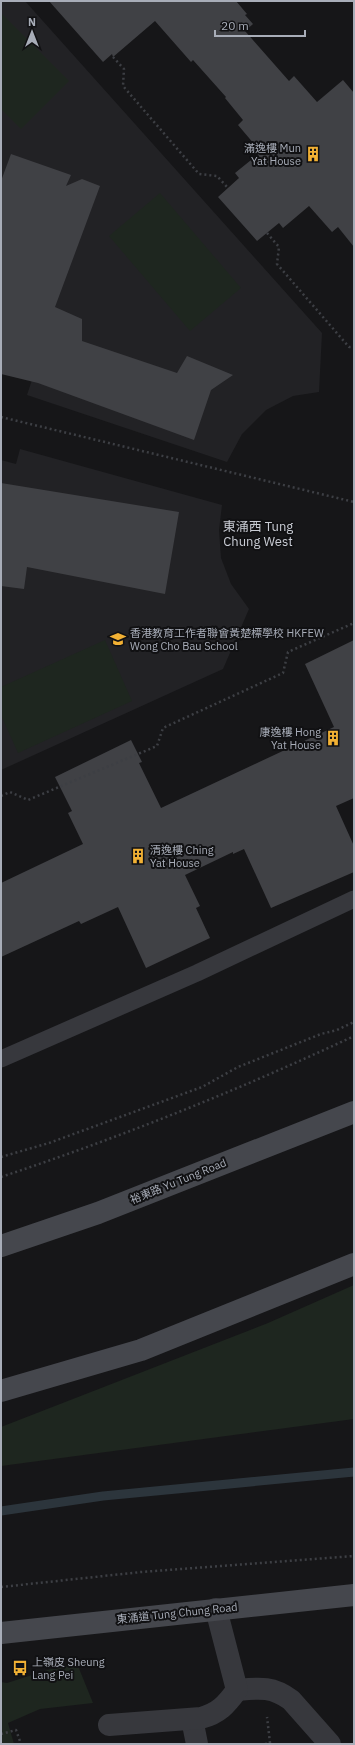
<svg xmlns="http://www.w3.org/2000/svg" width="355" height="1745" viewBox="0 0 355 1745" font-family="'IBM Plex Sans','Noto Sans TC',sans-serif">
<style>
.built{fill:#222225}
.green{fill:#1e261f}
.lines{fill:none;stroke-linecap:round;stroke-linejoin:round}
.stream{stroke:#2c353c;stroke-width:9}
.building{fill:#404145}
.path{stroke:#3d3f44;stroke-width:2.5;stroke-dasharray:2 3;stroke-linecap:butt}
.service{stroke:#37383d;stroke-width:17}
.minor{stroke:#37383d;stroke-width:22}
.secondary{stroke:#45474d;stroke-width:22}
.labels{text-anchor:middle;dominant-baseline:central;stroke-width:4;stroke-linejoin:round;paint-order:stroke}
.poi-label{font-size:11px;fill:#a8adb8;stroke:#111113;text-anchor:start}
.street-label{font-size:11px;fill:#a8adb8;stroke:#111113}
.quarter-label{font-size:13px;fill:#c9ccd4;stroke:#111113}
</style>
<rect width="100%" height="100%" fill="#161618"/>
<g class="built">
<path d="M1,1H25L322,333L319,392L293,396L266,410L242,434L227,462L27,395L32,380L1,368Z"/>
<path d="M20,449L222,505L219,530L221,558L231,584L249,609L223,669L1,770V460L16,464Z"/>
</g>
<g class="green">
<path d="M1,13L69,81L21,129L1,109Z"/>
<path d="M160,193L241,288L190,331L109,236Z"/>
<path d="M105,640L132,701L18,753L1,715V687Z"/>
<path d="M354,1285V1419L1,1466V1427L268,1323Z"/>
<path d="M76,1661L93,1703L40,1709L8,1723L14,1744H1V1682L7,1683Z"/>
</g>
<g class="lines">
<path class="stream" d="M1,1511L103,1496L354,1472"/>
</g>
<g class="building">
<path d="M49,1H236L247,14L245,15L253,24L245,31L289,81L294,76L317,102L343,80L354,93V247L338,227L332,232L309,206L283,228L279,223L257,241L218,197L239,178L235,173L261,152L238,125L243,120L225,98L226,97L193,60L191,62L155,21L113,57L112,54L103,62Z"/>
<path d="M11,154L71,175L66,186L82,179L100,186L55,307L82,319V341L177,373L187,356L233,375L211,390L194,440L38,383L1,374V181Z"/>
<path d="M1,483L179,512L165,594L27,567L24,589L1,586Z"/>
<path d="M354,640V798L336,806L354,846V872L271,908L244,849L233,854V852L185,875L200,906L196,908L210,938L146,968L118,907L81,924L79,921L1,957V883L83,844L68,813L72,811L55,777L131,740L142,762L139,763L161,808L334,727L305,664Z"/>
</g>
<g class="lines">
<g class="path">
<path d="M113,57L124,69L123,86L199,174L217,176L228,188"/>
<path d="M267,233L279,247L277,264L349,347H354"/>
<path d="M1,417L354,502"/>
<path d="M1,796L10,792L28,800L157,746L163,728L283,673L288,652L354,623"/>
<path d="M1,1157L49,1143L202,1087L238,1067L321,1034L337,1030L354,1022"/>
<path d="M1,1177C121,1137 239,1090 354,1036"/>
<path d="M1,1587L141,1572L354,1556"/>
<path d="M1,1734L16,1730L21,1744"/>
<path d="M265,1744L270,1743L267,1717"/>
</g>
<path class="service" d="M1,1059L197,973L354,899"/>
<g class="minor">
<path d="M237,1690C259,1688 272,1686 291,1700L330,1744"/>
<path d="M192,1719L197,1744"/>
<path d="M109,1725L201,1718C219,1713 226,1705 237,1690L216,1609"/>
</g>
<g class="secondary">
<path d="M1,1246L98,1213L354,1112"/>
<path d="M1,1391L141,1350L354,1264"/>
<path d="M1,1633L354,1595"/>
</g>
</g>
<defs>
<symbol id="building-bare" viewBox="-9 -9 18 18"><path d="M-4-6H4V6H1V3H-1V6H-4ZM-2.5-4.3h1.7v1.8h-1.7ZM.8-4.3h1.7v1.8H.8ZM-2.5-1h1.7V.8h-1.7ZM.8-1h1.7V.8H.8Z" fill="#f2b134" stroke="#111113" stroke-width="2.5" paint-order="stroke"/></symbol>
<symbol id="school-bare" viewBox="-9 -9 18 18"><path d="M0-5L7-2L0 1L-7-2ZM-4 1L0 2.5L4 1V4Q0 6-4 4Z" fill="#f2b134" stroke="#111113" stroke-width="2.5" paint-order="stroke"/></symbol>
<symbol id="bus-bare" viewBox="-9 -9 18 18"><path d="M-5-6H5V4H4V6H2V4H-2V6H-4V4H-5ZM-3.5-4V0h7V-4ZM-3.5 1.2v1.5H-2V1.2ZM2 1.2v1.5H3.5V1.2Z" fill="#f2b134" stroke="#111113" stroke-width="2.5" paint-order="stroke"/></symbol>
</defs>
<g fill-rule="evenodd">
<use href="#building-bare" x="302" y="143" width="22" height="22"/>
<use href="#school-bare" x="107" y="628" width="22" height="22"/>
<use href="#building-bare" x="322" y="727" width="22" height="22"/>
<use href="#building-bare" x="127" y="845" width="22" height="22"/>
<use href="#bus-bare" x="9" y="1657" width="22" height="22"/>
</g>
<g class="labels">
<g class="poi-label">
<text x="301" y="148" text-anchor="end">滿逸樓 Mun<tspan x="301" dy="13">Yat House</tspan></text>
<text x="130" y="633">香港教育工作者聯會黃楚標學校 HKFEW<tspan x="130" dy="13">Wong Cho Bau School</tspan></text>
<text x="321" y="732" text-anchor="end">康逸樓 Hong<tspan x="321" dy="13">Yat House</tspan></text>
<text x="150" y="850">清逸樓 Ching<tspan x="150" dy="13">Yat House</tspan></text>
<text x="32" y="1662">上嶺皮 Sheung<tspan x="32" dy="13">Lang Pei</tspan></text>
</g>
<g class="street-label">
<text transform="translate(178 1181) rotate(-22)">裕東路 Yu Tung Road</text>
<text transform="translate(177 1613) rotate(-6)">東涌道 Tung Chung Road</text>
</g>
<g class="quarter-label">
<text x="258" y="526">東涌西 Tung<tspan x="258" dy="15">Chung West</tspan></text>
</g>
</g>
<rect width="355" height="1745" fill="none" stroke="#a8adb8" stroke-width="4"/>
<g transform="translate(32 32)" stroke="#111113" stroke-width="3" paint-order="stroke">
<path d="M0-3L7 15L0 10L-7 15Z" fill="#a8adb8"/>
<text y="-6" font-size="11" font-weight="bold" text-anchor="middle" fill="#a8adb8">N</text>
</g>
<path d="M215 30v6h90v-6" fill="none" stroke="#a8adb8" stroke-width="2"/>
<text x="221" y="30" font-size="12" fill="#a8adb8" stroke="#111113" stroke-width="3" paint-order="stroke">20 m</text>
</svg>
